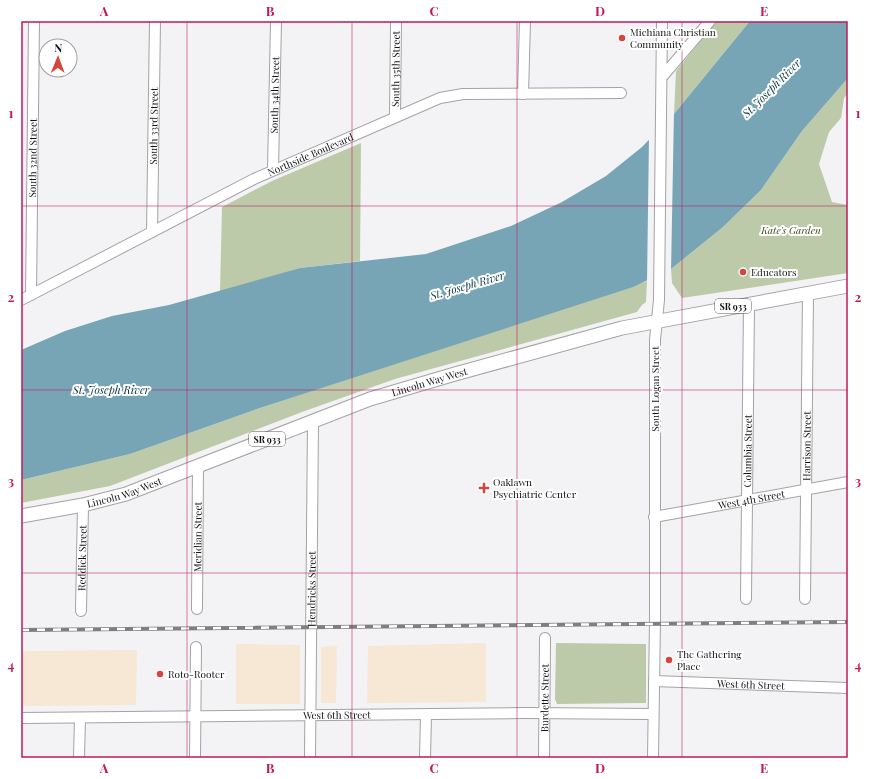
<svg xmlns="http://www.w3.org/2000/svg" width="869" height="779" viewBox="0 0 869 779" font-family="'Playfair Display',serif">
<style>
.industrial{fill:#f7e7d5}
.green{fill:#bccaa9}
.water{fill:#77a5b6}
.pier{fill:#f3f3f5}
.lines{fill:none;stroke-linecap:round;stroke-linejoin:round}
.minor-casing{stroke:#a3a3a5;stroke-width:12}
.major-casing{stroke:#a3a3a5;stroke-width:15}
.minor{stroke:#fff;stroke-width:10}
.major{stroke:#fff;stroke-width:13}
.rail-casing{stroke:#7f7f80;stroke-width:4}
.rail{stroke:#fff;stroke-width:2.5;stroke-dasharray:8;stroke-linecap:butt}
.grid{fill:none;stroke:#c2185b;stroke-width:1;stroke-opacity:0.55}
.poi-dot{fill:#d5473e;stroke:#fff;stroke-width:1.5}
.labels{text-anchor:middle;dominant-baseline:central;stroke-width:4;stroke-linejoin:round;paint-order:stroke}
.shield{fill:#fff;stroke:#59595a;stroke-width:1}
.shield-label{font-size:9px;font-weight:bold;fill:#121213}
.poi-label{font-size:10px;fill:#121213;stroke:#fff;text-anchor:start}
.street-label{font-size:10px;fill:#121213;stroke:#fff}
.park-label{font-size:10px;font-style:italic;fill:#384b11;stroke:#fff}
.water-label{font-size:11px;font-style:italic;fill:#083542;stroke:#fff}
.neatline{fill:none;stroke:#c2185b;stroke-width:1.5}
.grid-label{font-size:13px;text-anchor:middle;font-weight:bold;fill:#c2185b}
</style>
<rect width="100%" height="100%" fill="#f3f3f5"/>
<g class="industrial">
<path d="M486,643V702L367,703L368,646Z"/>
<path d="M236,644L300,645V704H236Z"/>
<path d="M337,646L336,703H321V647Z"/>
<path d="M137,650L136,705L21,706V651Z"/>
</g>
<g class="green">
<path d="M717,21H750L674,114L676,71Z"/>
<path d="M848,78V93L844,98L841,118L829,132L819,164L832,202L848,205V273L682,298L672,283L671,269L723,227L761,190L802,131Z"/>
<path d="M361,143L360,261L300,268L220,292L222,207L272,181Z"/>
<path d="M647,281L646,302L642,305L637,312L395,379L302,412L110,486L21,503V480L130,454L260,408Z"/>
<path d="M556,643L646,644V703L557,704L555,699Z"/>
</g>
<path class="water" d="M750,21H848V78L802,131L761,190L723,227L671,269L633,287L260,408L130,454L21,480V350L65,331L112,316L169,305L300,268L426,254L511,226L562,202L606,176L642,147L674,114Z"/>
<path class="pier" d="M674,111L671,272L647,283L649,137Z"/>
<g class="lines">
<defs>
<g id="minor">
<path d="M662,77L710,21"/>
<path d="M523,94L525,21"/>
<path id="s1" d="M395,117L396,21"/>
<path id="s2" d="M273,170L276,21"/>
<path id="s3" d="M152,232L155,21"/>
<path id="s4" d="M31,295L34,21"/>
<path id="s5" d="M21,300L254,179L440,98L463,94L621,93"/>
<path id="s6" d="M654,517L848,482"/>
<path id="s7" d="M746,599L749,303"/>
<path id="s8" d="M805,599L808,293"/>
<path id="s9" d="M197,609L198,465"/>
<path id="s10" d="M81,611L83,505"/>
<path id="s11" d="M654,681L848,688"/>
<path id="s12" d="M21,718L525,713L653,714"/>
<path d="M79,758L80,718"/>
<path d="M195,758L196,647"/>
<path id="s13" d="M310,758L313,421"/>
<path d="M425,758L426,715"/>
<path id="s14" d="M544,758L545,638"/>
<path d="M653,758L655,619V340L659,300L662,21"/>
</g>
<g id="major">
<path id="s15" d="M21,516L83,505L126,494L370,399L455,374L622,328L848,286"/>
</g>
</defs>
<use href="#minor" class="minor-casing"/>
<use href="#major" class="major-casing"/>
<use href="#minor" class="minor"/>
<use href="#major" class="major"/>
<defs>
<path id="rail" d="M21,630L848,622"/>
</defs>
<use href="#rail" class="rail-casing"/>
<use href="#rail" class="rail"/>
</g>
<path class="grid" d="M187,21V758M352,21V758M517,21V758M682,21V758M21,206H848M21,390H848M21,573H848"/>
<g class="poi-dot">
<circle cx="622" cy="38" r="4"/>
<circle cx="743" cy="272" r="4"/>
<path d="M482 482h4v4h4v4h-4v4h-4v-4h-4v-4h4z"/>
<circle cx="669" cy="660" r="4"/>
<circle cx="160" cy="674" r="4"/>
</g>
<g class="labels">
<g class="shield">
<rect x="715" y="299" width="36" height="14" rx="3"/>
<rect x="249" y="432" width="36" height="14" rx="3"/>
</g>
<g class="shield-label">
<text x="733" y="306">SR 933</text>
<text x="267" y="439">SR 933</text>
</g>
<g class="poi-label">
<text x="630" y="32">Michiana Christian<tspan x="630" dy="12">Community</tspan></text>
<text x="751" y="272">Educators</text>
<text x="493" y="482">Oaklawn<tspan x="493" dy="12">Psychiatric Center</tspan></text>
<text x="677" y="654">The Gathering<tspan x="677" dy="12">Place</tspan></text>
<text x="168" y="674">Roto-Rooter</text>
</g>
<g class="street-label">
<text stroke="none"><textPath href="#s1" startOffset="48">South 35th Street</textPath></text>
<text stroke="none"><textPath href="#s2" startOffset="75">South 34th Street</textPath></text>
<text stroke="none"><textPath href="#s3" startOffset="106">South 33rd Street</textPath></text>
<text stroke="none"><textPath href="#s5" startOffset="324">Northside Boulevard</textPath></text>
<text stroke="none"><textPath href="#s4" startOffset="137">South 32nd Street</textPath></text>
<text stroke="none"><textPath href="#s15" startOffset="431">Lincoln Way West</textPath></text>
<text transform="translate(655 389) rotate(-90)">South Logan Street</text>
<text stroke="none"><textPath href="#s8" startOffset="153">Harrison Street</textPath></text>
<text stroke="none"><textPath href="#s7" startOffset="148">Columbia Street</textPath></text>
<text stroke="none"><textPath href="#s15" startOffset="106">Lincoln Way West</textPath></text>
<text stroke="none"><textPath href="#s6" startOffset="99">West 4th Street</textPath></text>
<text stroke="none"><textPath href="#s9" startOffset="72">Meridian Street</textPath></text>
<text stroke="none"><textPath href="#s10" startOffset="53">Reddick Street</textPath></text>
<text stroke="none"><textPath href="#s13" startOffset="169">Hendricks Street</textPath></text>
<text stroke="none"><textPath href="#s11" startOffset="97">West 6th Street</textPath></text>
<text stroke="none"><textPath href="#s14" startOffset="60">Burdette Street</textPath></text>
<text stroke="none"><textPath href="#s12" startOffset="316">West 6th Street</textPath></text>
</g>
<g class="park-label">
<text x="791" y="230">Kate's Garden</text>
</g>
<g class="water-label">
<text transform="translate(771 88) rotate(-45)">St. Joseph River</text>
<text transform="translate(467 285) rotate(-16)">St. Joseph River</text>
<text x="111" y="389">St. Joseph River</text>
</g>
</g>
<rect width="869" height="779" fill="none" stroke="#ffffff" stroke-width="44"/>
<g transform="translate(58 58) rotate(1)"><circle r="19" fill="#ffffff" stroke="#a0a0a1"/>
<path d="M0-3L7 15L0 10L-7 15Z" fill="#d5473e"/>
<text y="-6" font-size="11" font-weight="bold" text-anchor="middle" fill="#121213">N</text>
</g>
<rect x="22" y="22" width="825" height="735" class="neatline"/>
<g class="grid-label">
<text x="104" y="16">A</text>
<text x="270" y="16">B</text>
<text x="434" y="16">C</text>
<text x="600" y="16">D</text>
<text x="764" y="16">E</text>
<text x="11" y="118">1</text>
<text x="858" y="118">1</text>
<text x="11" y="302">2</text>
<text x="858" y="302">2</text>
<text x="11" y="486">3</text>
<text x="858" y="486">3</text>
<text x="11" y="670">4</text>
<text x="858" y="670">4</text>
<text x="104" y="773">A</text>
<text x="270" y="773">B</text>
<text x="434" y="773">C</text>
<text x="600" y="773">D</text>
<text x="764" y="773">E</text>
</g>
</svg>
